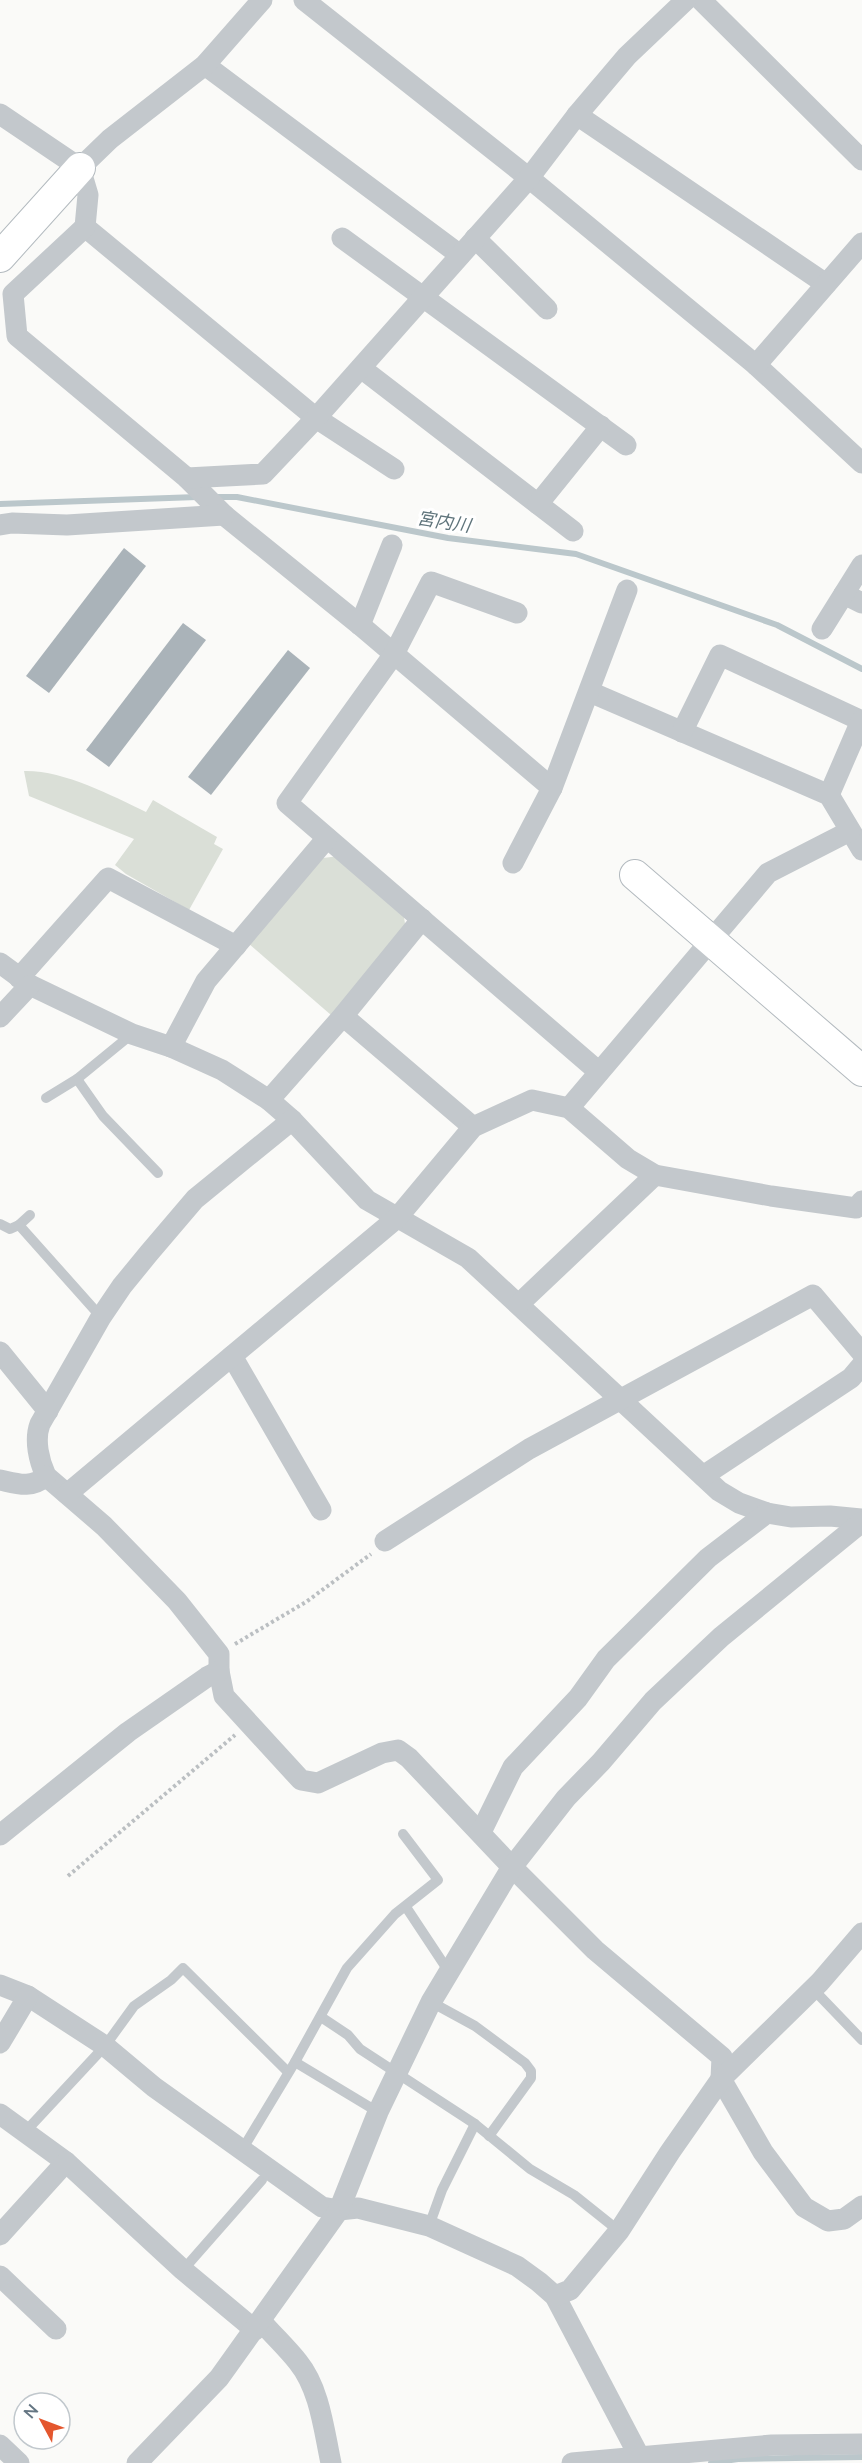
<svg xmlns="http://www.w3.org/2000/svg" width="862" height="2463" viewBox="0 0 862 2463" font-family="Lato,'Noto Sans JP',sans-serif">
<style>
.green{fill:#dadfd7}
.lines{fill:none;stroke-linecap:round;stroke-linejoin:round}
.stream{stroke:#bbc7cb;stroke-width:6}
.building{fill:#aab3b9}
.secondary-casing{stroke:#b3babf;stroke-width:32}
.path{stroke:#bbbfc2;stroke-width:4;stroke-dasharray:3 3;stroke-linecap:butt}
.lane{stroke:#c3c8cc;stroke-width:10}
.street{stroke:#c3c8cc;stroke-width:21}
.secondary{stroke:#fff;stroke-width:30}
.labels{text-anchor:middle;dominant-baseline:central;stroke-width:6;stroke-linejoin:round;paint-order:stroke}
.water-label{font-size:18px;font-style:italic;fill:#60757c;stroke:#fff}
</style>
<rect width="100%" height="100%" fill="#fafaf8"/>
<g class="green">
<path d="M24,771C63,770 111,795 146,812L153,800L217,837L214,844L223,849L189,910L126,874L115,865L134,839L29,796Z"/>
<path d="M339,856L403,911L406,930L331,1015L248,943L323,858Z"/>
</g>
<g class="lines">
<g class="stream">
<path d="M213,497H237L448,538L576,554L777,625L862,669"/>
<path d="M0,504L197,497"/>
<path d="M711,2463L738,2459L862,2457"/>
</g>
</g>
<g class="building">
<path d="M124,548L146,566L49,693L26,676Z"/>
<path d="M183,623L206,640L109,767L86,750Z"/>
<path d="M288,650L310,668L211,795L188,777Z"/>
</g>
<g class="lines">
<defs>
<g id="secondary">
<path d="M0,257L80,168"/>
<path d="M635,875L862,1071"/>
</g>
</defs>
<use href="#secondary" class="secondary-casing"/>
<g class="path">
<path d="M235,1644L306,1602L371,1554"/>
<path d="M68,1876L235,1735"/>
</g>
<g class="lane">
<path d="M77,1079L103,1116L158,1173"/>
<path d="M46,1098L77,1079L132,1034"/>
<path d="M0,1224L10,1229L19,1225L30,1215"/>
<path d="M19,1225L101,1317"/>
<path d="M406,1907L449,1972"/>
<path d="M813,1989L862,2040"/>
<path d="M431,2002L475,2026L525,2063L531,2071V2078L489,2136"/>
<path d="M321,2017L348,2035L360,2049L475,2124L530,2169L574,2195L619,2231"/>
<path d="M295,2062L378,2112"/>
<path d="M25,2132L105,2046L134,2006L171,1980L183,1968L288,2072"/>
<path d="M242,2150L295,2062L347,1968L395,1914L438,1880L403,1834"/>
<path d="M429,2226L442,2190L475,2124"/>
<path d="M183,2270L262,2180"/>
</g>
<g class="street">
<path d="M304,0L529,178L756,365L862,463"/>
<path d="M701,0L862,160"/>
<path d="M205,65L460,255"/>
<path d="M0,114L80,168L88,195L85,227L316,418L394,469"/>
<path d="M577,115L826,284"/>
<path d="M80,168L110,139L205,65L262,0"/>
<path d="M85,227L13,294L17,336L187,478L224,515L360,625L552,788"/>
<path d="M342,238L626,445"/>
<path d="M475,238L547,309"/>
<path d="M756,365L862,243"/>
<path d="M361,368L573,531"/>
<path d="M187,478L263,474L316,418L529,178L577,115L627,56L686,0"/>
<path d="M538,504L601,426"/>
<path d="M0,525L12,523L67,525L224,515"/>
<path d="M844,594L862,603"/>
<path d="M517,613L431,582L394,654L287,803L599,1072"/>
<path d="M360,625L392,545"/>
<path d="M822,629L862,565"/>
<path d="M590,692L829,795L862,850"/>
<path d="M682,732L720,655L862,721"/>
<path d="M829,795L861,721"/>
<path d="M513,863L552,788L627,590"/>
<path d="M0,963L30,985L132,1034L171,1047L222,1070L269,1100L292,1120L367,1200L468,1258L719,1491L739,1503L767,1513L791,1517L830,1516L862,1519"/>
<path d="M19,978L108,878L236,946"/>
<path d="M343,1016L473,1127"/>
<path d="M0,1017L30,985"/>
<path d="M171,1047L206,981L327,838"/>
<path d="M269,1100L343,1016L422,919"/>
<path d="M569,1108L768,873L850,831"/>
<path d="M292,1120L195,1199L149,1253L122,1286L101,1317L40,1424C34,1440 39,1461 46,1476L104,1526L177,1601L219,1654V1671L224,1696L301,1780L318,1783L382,1753L398,1750L409,1758L512,1867L595,1950L722,2057L721,2079L763,2152L804,2207L828,2221L844,2219L862,2206"/>
<path d="M519,1304L655,1175"/>
<path d="M0,1352L48,1411"/>
<path d="M232,1356L321,1510"/>
<path d="M703,1476L851,1378L862,1365"/>
<path d="M0,1480C18,1484 31,1489 46,1476"/>
<path d="M67,1494L397,1218L473,1127L532,1100L569,1108L628,1159L655,1175L771,1196L856,1208L862,1201"/>
<path d="M385,1541L529,1449L813,1295L862,1353"/>
<path d="M481,1832L513,1767L578,1698L606,1659L708,1558L767,1513"/>
<path d="M0,1835L128,1732L207,1677L219,1671"/>
<path d="M0,1985L28,1996L105,2046L154,2087L322,2207L339,2210L358,2208L429,2226L517,2266L539,2282L555,2296L639,2456"/>
<path d="M0,2043L28,1996"/>
<path d="M0,2114L66,2162L183,2270L255,2330"/>
<path d="M0,2235L66,2162"/>
<path d="M0,2276L56,2329"/>
<path d="M555,2296L570,2290L619,2231L670,2152L721,2079L820,1982L862,1933"/>
<path d="M261,2321C273,2335 287,2348 298,2362C320,2389 324,2431 331,2463"/>
<path d="M0,2445L19,2463"/>
<path d="M137,2463L219,2378L339,2210L378,2112L431,2002L512,1867L566,1798L601,1762L653,1701L721,1637L862,1522"/>
<path d="M572,2463L772,2445L862,2444"/>
</g>
<use href="#secondary" class="secondary"/>
</g>
<g class="labels">
<g class="water-label">
<text transform="translate(444 521) rotate(9)">宮内川</text>
</g>
</g>
<g transform="translate(42 2421) rotate(311)"><circle r="28" fill="#ffffff" stroke="#c1c8cd" stroke-width="1.5"/>
<path d="M0-4.5L10 22L0 15L-10 22Z" fill="#e4572e"/>
<text y="-9" font-size="16" font-weight="bold" text-anchor="middle" fill="#657683">N</text>
</g>
</svg>
